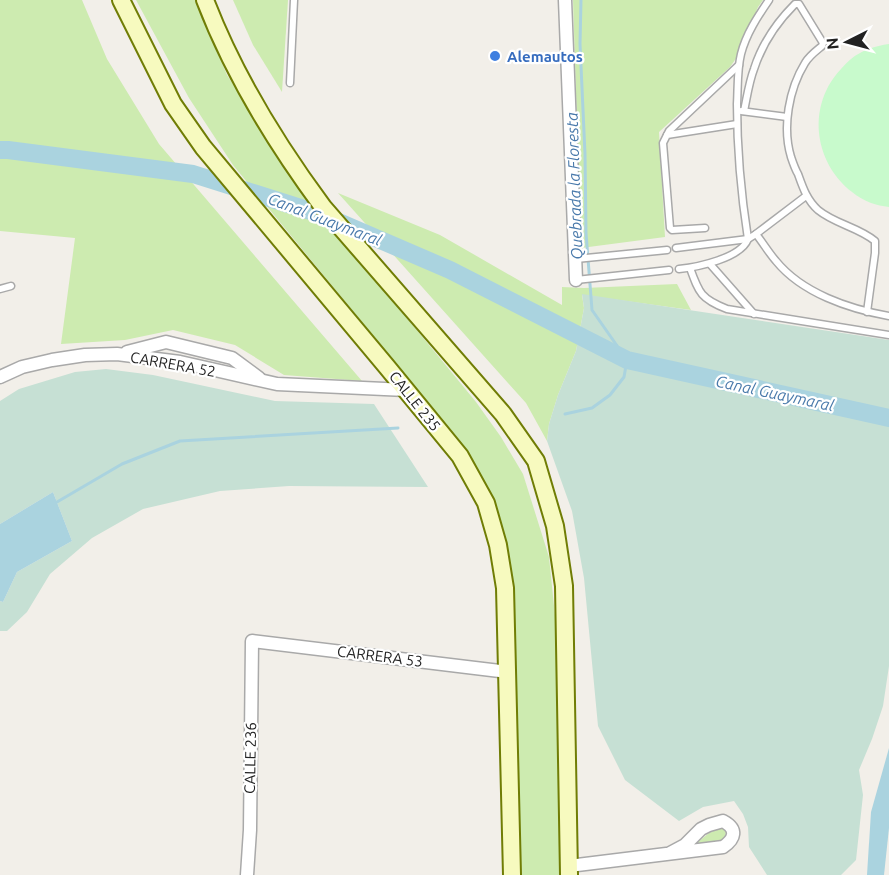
<svg xmlns="http://www.w3.org/2000/svg" width="889" height="875" viewBox="0 0 889 875" font-family="Ubuntu,sans-serif">
<style>
.grass{fill:#cdebb0}
.wetland{fill:#c6e0d4}
.park{fill:#c8facc}
.water{fill:#aad3df}
.lines{fill:none;stroke-linecap:round;stroke-linejoin:round}
.stream{stroke:#aad3df;stroke-width:3}
.river{stroke:#aad3df;stroke-width:18}
.lane-casing{stroke:#a9a9a9;stroke-width:9}
.street-casing{stroke:#a9a9a9;stroke-width:15}
.secondary-casing{stroke:#707d05;stroke-width:20}
.lane{stroke:#fff;stroke-width:6}
.street{stroke:#fff;stroke-width:12}
.secondary{stroke:#f7fabf;stroke-width:16}
.shop-dot{fill:#3f7fe0;stroke:#fff;stroke-width:2}
.labels{text-anchor:middle;dominant-baseline:central;stroke-width:4.5;stroke-linejoin:round;paint-order:stroke}
.shop-label{font-size:15px;font-weight:bold;fill:#366cbe;stroke:#fff;text-anchor:start}
.street-label{font-size:15px;fill:#222;stroke:#fff}
.water-label{font-size:16px;font-style:italic;fill:#4a7aab;stroke:#fff}
</style>
<rect width="100%" height="100%" fill="#f2efe9"/>
<g class="grass">
<path d="M0,0H82L107,59L159,144L362,381L284,375L235,345L173,330L125,340L61,344L75,238L0,231Z"/>
<path d="M136,0H196L227,75L276,151L314,205L476,402L501,437L523,474L549,557L558,645L563,875H519L508,570L492,495L444,422L233,165L189,98Z"/>
<path d="M233,0H288L282,92L253,45Z"/>
<path d="M573,0H763L758,7L737,57L730,67L659,132L665,237L581,248Z"/>
<path d="M338,193L440,235L562,305V287L584,288L677,284L691,310L582,295L584,308L576,351L558,395L549,424L547,441L526,403Z"/>
<path d="M718,829H723L726,832L725,838L721,841L692,847L709,833Z"/>
</g>
<g class="wetland">
<path d="M582,294L889,340V666L883,706L872,739L859,770L863,795L856,860L841,875H767L749,847L748,827L743,814L734,801L703,807L679,821L625,780L598,726L584,578L572,511L547,441L549,424L558,395L576,351L584,308Z"/>
<path d="M106,369L153,375L275,401L374,404L428,487L289,486L220,491L143,509L92,538L50,574L27,612L7,631H0V601L3,602L17,572L72,541L53,492L0,524V401L19,389L75,372Z"/>
</g>
<path class="park" d="M889,44V207C883,206 876,205 871,203C817,180 801,111 841,69C844,66 847,62 851,59C862,50 875,46 889,44Z"/>
<g class="water">
<path d="M53,492L72,541L17,572L3,602L0,601V524Z"/>
<path d="M889,748V828L884,875H867L871,812Z"/>
</g>
<g class="lines">
<g class="stream">
<path d="M565,414L592,408L610,395L624,377L627,360L592,310L586,233L585,154L580,44L581,0"/>
<path d="M57,502L122,464L180,441L398,428"/>
</g>
<path class="river" d="M0,150H8L193,174L320,214L450,270L627,360L889,418"/>
<defs>
<g id="lane">
<path d="M290,83L294,0"/>
<path d="M741,111L787,117"/>
<path d="M744,111C747,97 749,82 754,69C762,44 777,22 795,4H799L823,43L822,46C816,51 809,56 805,63C789,89 782,127 791,157C793,163 795,169 798,174C803,188 807,200 818,210C835,224 858,227 875,241V253L867,312"/>
<path d="M667,135L669,131L739,65"/>
<path d="M705,228L672,230L670,228L663,143L667,135L737,124"/>
<path d="M756,234C763,243 769,253 776,261C802,293 849,309 889,316"/>
<path d="M676,248L748,239L756,234L806,196"/>
<path d="M576,259L667,250"/>
<path d="M710,264L754,314"/>
<path d="M690,268C699,293 701,299 727,309L889,335"/>
<path d="M679,269C698,267 741,258 748,239C741,194 737,149 737,104C738,88 737,70 741,54C746,34 758,16 769,0"/>
<path d="M576,280L669,270"/>
<path d="M0,289L11,286"/>
</g>
<g id="street">
<path d="M565,0L576,280"/>
<path d="M127,352L166,342L232,358L259,378"/>
<path d="M0,377L22,367L52,360L85,355L117,354L180,362L277,384L406,390"/>
<path d="M569,866L723,847C735,839 738,829 723,821L709,825L701,829L685,845L670,853"/>
<path d="M247,875L250,830L252,641L508,672"/>
</g>
<g id="secondary">
<path d="M121,0L173,104L203,147L387,367L460,456L486,503L498,545L505,588L512,875"/>
<path d="M205,0C233,73 277,145 323,207L503,414L536,461L555,526L564,586L569,875"/>
</g>
</defs>
<use href="#lane" class="lane-casing"/>
<use href="#street" class="street-casing"/>
<use href="#secondary" class="secondary-casing"/>
<use href="#lane" class="lane"/>
<use href="#street" class="street"/>
<use href="#secondary" class="secondary"/>
</g>
<circle class="shop-dot" cx="495" cy="56" r="6"/>
<g class="labels">
<g class="shop-label">
<text x="507" y="56">Alemautos</text>
</g>
<g class="street-label">
<text transform="translate(173 364) rotate(10)">CARRERA 52</text>
<text transform="translate(415 401) rotate(51)">CALLE 235</text>
<text transform="translate(380 656) rotate(7)">CARRERA 53</text>
<text transform="translate(250 758) rotate(-89)">CALLE 236</text>
</g>
<g class="water-label">
<text transform="translate(574 186) rotate(-92)">Quebrada la Floresta</text>
<text transform="translate(325 219) rotate(21)">Canal Guaymaral</text>
<text transform="translate(775 393) rotate(12)">Canal Guaymaral</text>
</g>
</g>
<g transform="translate(847 42) rotate(264)" stroke="#ffffff" stroke-width="4.5" paint-order="stroke">
<path d="M0-4.5L10 22L0 15L-10 22Z" fill="#222222"/>
<text y="-9" font-size="16" font-weight="bold" text-anchor="middle" fill="#222222">N</text>
</g>
</svg>
